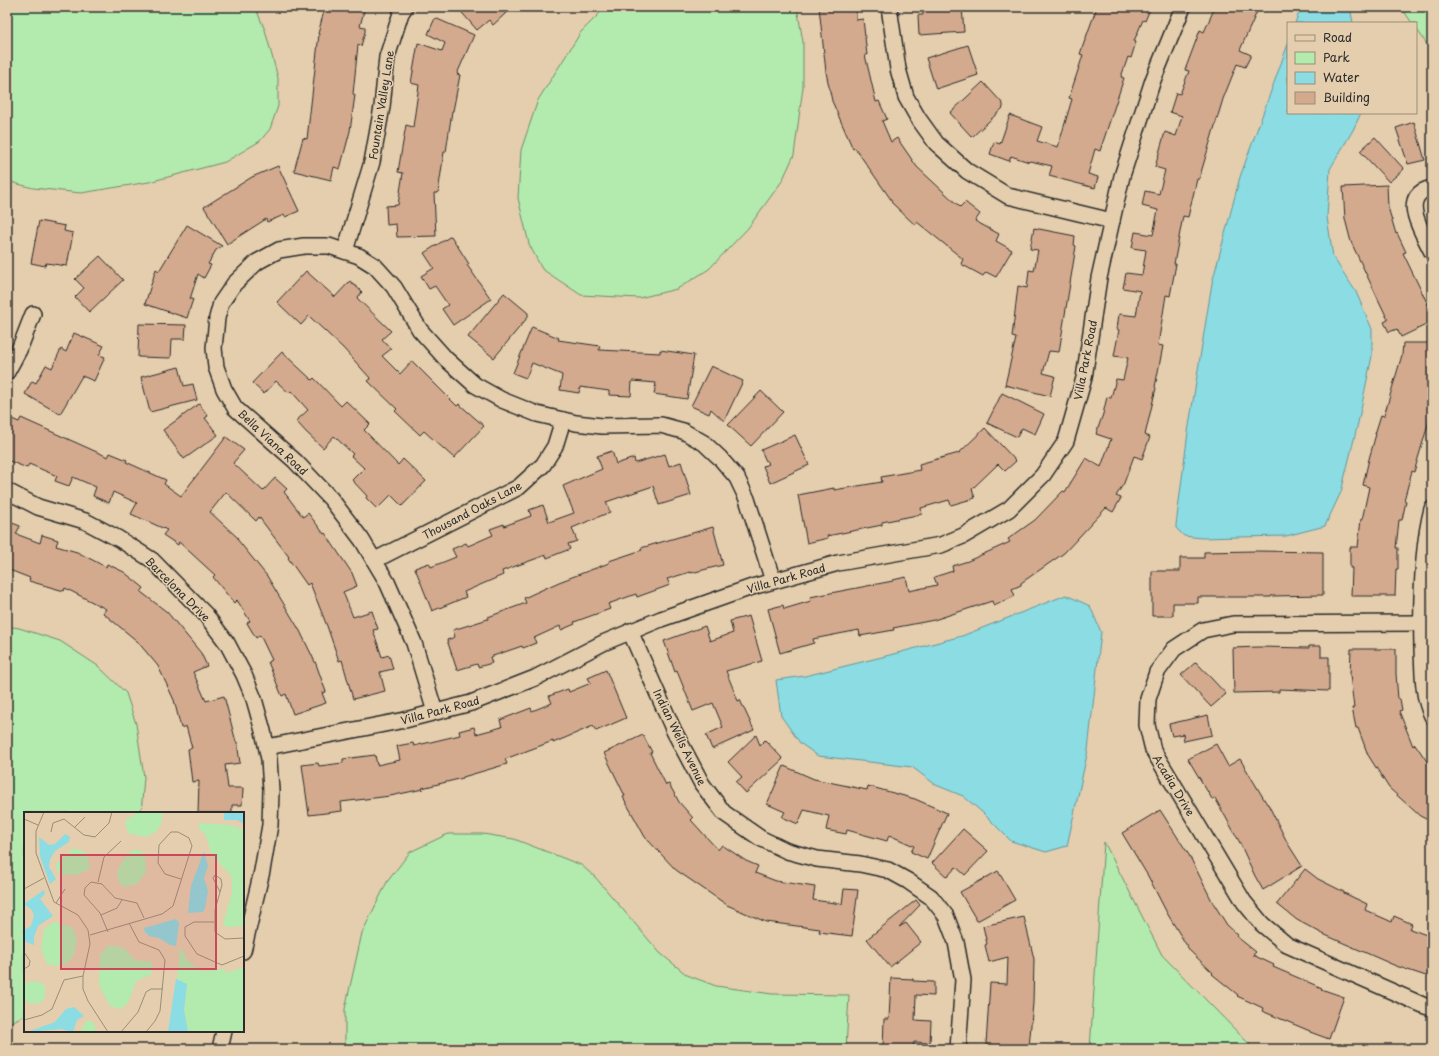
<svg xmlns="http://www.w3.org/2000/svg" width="1439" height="1056" viewBox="0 0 1439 1056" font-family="'Playpen Sans',sans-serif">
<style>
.green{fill:#b3eaae;stroke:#6f8a6c}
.water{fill:#8bdce3;stroke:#659599}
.building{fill:#d4aa8f;stroke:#2b2b2b}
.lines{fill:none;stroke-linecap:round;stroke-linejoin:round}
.minor-casing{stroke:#2b2b2b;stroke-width:18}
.minor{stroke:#e4cead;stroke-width:15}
.labels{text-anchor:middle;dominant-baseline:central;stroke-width:3;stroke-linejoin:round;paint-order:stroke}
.street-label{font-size:11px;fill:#2b2b2b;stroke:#e4cead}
.inset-road{fill:none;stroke:#9a8d79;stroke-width:1}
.view{fill:#c94859;fill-opacity:0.15;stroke:#c94859;stroke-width:2}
.inset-edge{fill:none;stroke:#2b2b2b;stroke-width:2}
</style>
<rect width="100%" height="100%" fill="#e4cead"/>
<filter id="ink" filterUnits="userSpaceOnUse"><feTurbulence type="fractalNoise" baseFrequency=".025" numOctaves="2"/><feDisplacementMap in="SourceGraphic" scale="8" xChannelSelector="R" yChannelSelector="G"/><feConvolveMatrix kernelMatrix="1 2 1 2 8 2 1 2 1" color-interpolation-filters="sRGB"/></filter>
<g filter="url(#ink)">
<g class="green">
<path d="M8,7H255L265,30L278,78V106L270,129L260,141L225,162L149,182L81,193L33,188L7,181V8Z"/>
<path d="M606,7H797L803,42V87L794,155L782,181L748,228L709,269L677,289L639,298L581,295L542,269L529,244L518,198L521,150L538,100L581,32Z"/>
<path d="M1401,7H1432V52L1416,28V23H1412Z"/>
<path d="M7,626L19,628L60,641L98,666L126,693L136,724L144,777L141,813H25V1015L7,1024Z"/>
<path d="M448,834H483L514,839L581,865L595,877L660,953L687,975L716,986L772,994L849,995L846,1049H345V1009L362,933L387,882L410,852Z"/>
<path d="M1104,842L1162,955L1254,1049H1090Z"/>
</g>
<g class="water">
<path d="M1301,7H1350L1353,23H1295Z"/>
<path d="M1288,44V113H1361L1353,130L1330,169L1327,217L1333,257L1356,292L1372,329V356L1358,423L1341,492L1325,526L1286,536L1238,537L1202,538L1184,536L1176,528V525L1188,432L1212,283L1240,177Z"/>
<path d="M1066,595L1090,606L1101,632L1088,750L1067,846L1046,852L1011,841L982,812L963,796L936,785L912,767L818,756L800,743L781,716L776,680L805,676L882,657L962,636Z"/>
</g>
<g class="building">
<path d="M325,7H365L360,26L365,27V32L361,46L358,45L353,94L355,95L350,131L340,169L334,167L331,180L294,171L303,138L307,139L319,34H318Z"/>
<path d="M457,7H501L506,13L493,25L489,20L477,30Z"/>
<path d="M819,7H856V20L863,19L867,55H865L876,102L879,101L887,119L882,121L891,142L897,138L917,167L960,207L965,202L980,214L975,221L999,234L996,241L1012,250L996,277L986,272L983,276L961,264L963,259L917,222L915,225L891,202L892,201L855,148L853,149L832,101L826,72Z"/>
<path d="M923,7H962L964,32L919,35L918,15H923Z"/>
<path d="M1097,7H1151L1145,21L1143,20L1134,41L1136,42L1131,58L1128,57L1121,77L1124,78L1100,151L1095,149L1088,174L1098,177L1095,188L1049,176L1052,166L1030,161L1029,162L1011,156L1009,161L990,154L994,142L1000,144L1010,115L1042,127L1037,141L1058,147L1072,99L1069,98L1083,55L1080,54Z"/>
<path d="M1215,7H1259L1240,50L1251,55L1245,67L1237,64L1223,99L1199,179H1197L1188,217L1183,216L1174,264H1176L1170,296L1166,295L1158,345L1163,346L1155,387L1156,388L1145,435L1150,437L1142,459L1134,456L1124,483L1116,496L1121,498L1113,512L1106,508L1064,553L1021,583V585L1012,589L1015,596L994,606L992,601L934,620L893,628L894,630L860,636L859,630L813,639L814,643L780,653L768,609L783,605L784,609L811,601L810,597L893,581V580L906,577L909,591L937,585L934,577L953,571L952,566L968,561L1010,542L1008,539L1035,520L1063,491L1065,492L1086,458L1101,467L1111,439L1096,434L1103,414L1107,397L1111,398L1116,379L1123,380L1128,358L1114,356L1119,330L1117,329L1119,314L1136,316L1140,291L1123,288L1126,273L1142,275L1146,250L1132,248L1135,232L1153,235L1158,210L1142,206L1145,191L1159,194L1165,170L1155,167L1165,132L1176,136L1182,116L1170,112L1176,93L1180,94L1189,71L1185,70L1200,30L1204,32Z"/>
<path d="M435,18L474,35L457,74L460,75L453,111H452L446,152H444L438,193H434L436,236L397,237L396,224L387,225L386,206L398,205L403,173L398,172L401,154L406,125L413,127L419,85L411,83L418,43L442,51L445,43L428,34Z"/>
<path d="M968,45L978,75L936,89L926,58Z"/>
<path d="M983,82L1003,104V108L972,137L950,113Z"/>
<path d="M1414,122L1425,160L1408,164L1396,128Z"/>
<path d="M1375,137L1404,169L1389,182L1360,151Z"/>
<path d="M278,166L299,211L285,217L284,215L267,222L266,219L227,244L204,207L252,177Z"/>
<path d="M1387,185L1388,207L1396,234L1397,233L1406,252L1403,253L1432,313V322L1401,337L1397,329L1389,332L1384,322L1388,320L1351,242L1345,219L1343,187Z"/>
<path d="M39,221L65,226L64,231L73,233L67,266L46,263L45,266L31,263Z"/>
<path d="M187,225L222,246L216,250L208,264L211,265L204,278L198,274L190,299H193L187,318L145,304L156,269L159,271Z"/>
<path d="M1034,228L1075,236L1074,245L1076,246L1059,352L1049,351L1043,373L1055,376L1050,396L1005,385L1016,338L1012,337L1018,286L1027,288L1029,270L1034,271L1038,250L1030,249Z"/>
<path d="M451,236L469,264L467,265L491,299L453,325L442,309L448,305L435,286L429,289L421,276L434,268L424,253Z"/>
<path d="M100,256L123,280L89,312L75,297L84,288L75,279Z"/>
<path d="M306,271L335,297L350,281L362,292L357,298L391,331L382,339L391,349L382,356L400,374L412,361L457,406L459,404L484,426L454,458L424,431L420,435L395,411L397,409L368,381L371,379L343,348L309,316L301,325L277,302Z"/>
<path d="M504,293L528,313V317L494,358L468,337Z"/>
<path d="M139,324L186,325L185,339H172L171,358L138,357Z"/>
<path d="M532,327L559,338L558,340L600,346L599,350L660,353V350L694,355L687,399L654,394L656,383L632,381L631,396L609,395V391L580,387L579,393L560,390L562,375L532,363L526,378L513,373Z"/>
<path d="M74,333L104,346L99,355L105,357L94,381L82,376L60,414L25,394L32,381L36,383L46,365L52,368L61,349L66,352Z"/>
<path d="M1403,343H1432V411L1414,472L1412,471L1404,500L1406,501L1402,520H1399L1396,548H1398V569H1396L1395,596H1351L1352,568H1350V547H1358L1361,519L1362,520L1369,487L1363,485L1369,459L1376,434H1375L1381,415L1384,416L1402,355Z"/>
<path d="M282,352L312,380L314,378L341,406L346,401L370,424L364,430L398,465L403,459L426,481L402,506L391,495L377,509L366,498L367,496L352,480L364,468L351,456L353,454L334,436L323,448L306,432L296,421L308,410L291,391L289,393L276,381L264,394L252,383Z"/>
<path d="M711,366L743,381L724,421L711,409L709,414L691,406Z"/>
<path d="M179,367L184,386L193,384L197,400L150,412L141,377Z"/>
<path d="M761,391L783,412L751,446L728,425Z"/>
<path d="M1002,393L1044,414L1035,434L1022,428L1017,437L987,423Z"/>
<path d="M199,404L208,416L205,418L218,435L184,459L163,430Z"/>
<path d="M7,417L19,422L21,418L108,457L110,453L127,460L126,462L166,480L164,484L181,496L226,437L244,450L233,463L263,491L275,478L287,489L284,492L303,517L308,513L324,534L325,533L352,573L357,586L343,592L353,617L372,611L378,629L373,630L382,657L389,655L393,669L380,672L385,691L353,699L342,660L339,661L327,626L310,583L307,585L288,558L289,557L259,517L256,521L226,492L210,512L238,538L237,539L267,576L300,631L316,664L326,692L322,693L326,703L293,714L286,694L282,696L268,662L272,660L260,635L256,638L247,623L250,621L237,600L234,603L213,577L215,575L179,542L178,545L163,535L167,530L131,514L137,503L113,492L109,503L93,496L96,487L73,477L69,486L55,481L57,476L29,464L27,468L7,460Z"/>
<path d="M985,428L1016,461L1005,471L998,464L972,489L975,498L951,505L949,500L921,508L922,514L882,522V525L827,536L828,538L807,543L798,495L834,488V490L882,482L881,477L920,470L919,464L959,453Z"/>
<path d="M795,435L809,465L770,483L763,466L769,464L766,461L761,450Z"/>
<path d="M612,451L616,464L634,458L635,463L665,454L669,466L681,462L691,495L659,505L653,486L606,502L610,512L572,528L577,541L568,544L570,549L547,558L546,555L502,571L503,575L464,592L466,597L432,611L415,568L429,563L431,567L456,557L452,549L466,543L468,546L493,535L490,529L504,524V526L531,516L529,510L543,505L549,522L574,513L563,486L602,469L597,456Z"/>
<path d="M7,521L20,526L16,534L40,543L42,535L58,540L56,546L77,552L106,567L107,564L124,572L144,588L141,592L167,612L201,653L207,666L193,672L206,701L224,696L236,742H237L240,763L225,765L228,788H243L242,805H232V813H198L199,781L192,782L188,749L192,748L186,726L181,728L174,700L158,666L137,641L103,613L106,609L65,588L64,591L29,581L30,578L7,569Z"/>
<path d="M713,527L723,565L691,573L690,572L667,579L670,585L637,597L636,594L608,604L610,609L574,622L575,624L561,630L560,626L534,638L536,643L523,648L522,646L490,657L492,663L478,667L477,664L457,670L447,640L455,637L453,630L488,619V617L526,603L524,598L559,582L609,563V561L642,550L641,548Z"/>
<path d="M1255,551L1323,552V595L1271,596V597H1198V603H1173V616H1152V571H1180V558H1204V552Z"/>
<path d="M749,616L762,661L726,671L738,701L740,700L754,730L712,749L706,735L723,727L713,703L693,711L677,671L675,672L664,641L705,626L710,641L733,633L730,621Z"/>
<path d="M1309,646H1321V657H1329V691L1279,689V692L1234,693L1233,648L1258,647L1309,648Z"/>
<path d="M1351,649H1396V674L1398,699H1400L1402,710L1399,711L1413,746L1415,744L1426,760L1432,766V822L1420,816L1389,788L1368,755L1358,728H1356L1352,708H1354L1350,675Z"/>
<path d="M1196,662L1226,694L1211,707L1181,675Z"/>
<path d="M606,670L626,718L596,731L593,726L553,743V741L505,759L507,764L463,777V778L422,788L423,789L390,796L341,802L342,811L309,815L302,765L318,763L319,766L343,763V759L375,755L377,765L400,760L397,746L413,743L414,746L460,735L459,731L474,727L476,734L502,727L500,720L531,708L532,711L552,703L549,696L568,689L569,692L591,683L588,678Z"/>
<path d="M1208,715L1212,735L1184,741L1183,734L1172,736L1169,724Z"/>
<path d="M643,735L652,752L650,753L666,785L669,784L679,802L693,818L691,820L718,850L722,845L746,861L758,866L755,873L776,881L815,887L813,900L842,904L844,889L858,890L852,936L819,932L820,929L766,922L727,905L676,870L645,837L623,797L625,796L604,753Z"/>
<path d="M756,735L760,745L765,740L783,759L746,793L736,782L742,777L728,762Z"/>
<path d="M1216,744L1228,766L1240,759L1267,804H1268L1288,844L1302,866L1263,890L1255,876L1239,841L1215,798L1212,799L1188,759Z"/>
<path d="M784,766L814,779L867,790L868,786L915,799L947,813L927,859L911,852L914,846L889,835L887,841L847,830L846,834L826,830L829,816L804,810L798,824L782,817L785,812L767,804Z"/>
<path d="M1160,810L1189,855L1212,901L1227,925L1238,935L1236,936L1256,952L1253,955L1274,965L1273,967L1322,988L1321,989L1344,997L1329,1039L1310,1032V1031L1262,1011L1263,1008L1237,996L1238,995L1212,974L1213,973L1190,951L1167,913L1148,876L1122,833Z"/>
<path d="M963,829L988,851L965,875L956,867L947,877L932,863Z"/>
<path d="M1305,869L1318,879L1344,892V893L1367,904L1365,910L1392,922L1394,916L1412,924L1410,929L1432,937V978L1396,966L1323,934L1297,920L1277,904Z"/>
<path d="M998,871L1015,900L977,921L960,892Z"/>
<path d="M916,900L920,905L899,927L906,923L921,942L890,967L867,939Z"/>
<path d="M1024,917L1034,959L1033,1003L1029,1047L986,1045L990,983L1007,984L1008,957L989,962L985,945L987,944L983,926Z"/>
<path d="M891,978L913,979V981L934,982V996L916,995L915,1020L931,1021L930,1043L914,1042L913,1049H883L884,1019H889Z"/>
</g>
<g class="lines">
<defs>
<g id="minor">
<path d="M889,7L898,69L906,97L918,118L936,143L967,171L1008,196L1112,221"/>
<path d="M1432,188C1397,195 1423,233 1432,252"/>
<path d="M345,251L372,162L382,107L387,57L401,13L405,7"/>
<path d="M7,372L19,350L33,314"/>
<path d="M7,491L38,507L85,521L119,539L152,560L205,614L227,643L244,675L254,699L263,731L269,759L271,790L270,825L262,871L243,951"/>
<path d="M1432,509C1421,550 1421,607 1422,649C1423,671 1422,696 1432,716"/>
<path d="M375,560L519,487L543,465L555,446L563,420"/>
<path d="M1422,623L1233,624L1203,630L1174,649L1157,672L1148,699L1147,725L1153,750L1244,902L1262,924L1287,945L1425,1006L1432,1008"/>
<path d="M630,631L674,731L702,784L724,813L760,838L787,851L817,859L860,864L888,870L908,881L931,897L946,916L956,942L963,980L958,1049"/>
<path d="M435,712L414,643L387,582L362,540L331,499L295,461L235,408L224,389L216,367L214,348L217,318L221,303L234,284L257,262L279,250L304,246H329L359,256L375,266L394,287L420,330L446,359L475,385L502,400L537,414L576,423L602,426L661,425L683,431L704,443L720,458L737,478L747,499L773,581"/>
<path d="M267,747L405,720L471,703L535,678L603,643L661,619L752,587L838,563L941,545L963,536L1009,509L1043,475L1066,441L1084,378L1099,278L1122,176L1153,80L1183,7"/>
<path d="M220,1049L224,1031"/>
</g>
</defs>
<use href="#minor" class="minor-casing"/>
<use href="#minor" class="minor"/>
</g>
</g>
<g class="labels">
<g class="street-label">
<text transform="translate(381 105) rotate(-81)">Fountain Valley Lane</text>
<text transform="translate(1085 360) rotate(-79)">Villa Park Road</text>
<text transform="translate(273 442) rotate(43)">Bella Viana Road</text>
<text transform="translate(472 510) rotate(-28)">Thousand Oaks Lane</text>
<text transform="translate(786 578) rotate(-16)">Villa Park Road</text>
<text transform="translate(178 589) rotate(45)">Barcelona Drive</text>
<text transform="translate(440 710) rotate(-15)">Villa Park Road</text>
<text transform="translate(680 737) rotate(64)">Indian Wells Avenue</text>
<text transform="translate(1174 785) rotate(59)">Acadia Drive</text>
</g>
</g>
<g transform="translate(24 812)">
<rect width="220" height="220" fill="#e4cead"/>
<path d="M114,0H138V10L132,20L121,25L104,21L101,9ZM176,11L207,13L220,18V114L203,115L199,112L208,81L207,63L188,44L182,24L174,15ZM50,36L63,41L66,57L53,63H38L33,59L32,52ZM110,37L121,41L122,60L113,72L100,75L94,69L93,59L100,47ZM29,110L48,115L53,127L50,144L41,152L32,154L23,152L17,137L20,117ZM85,133L100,136L111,148L128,150V162L112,169L104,191L96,197L86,194L75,173L76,143ZM156,134L162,146L173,157L181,159L200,157L203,161L220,155V220H164L160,198L163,172L153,168ZM12,169L21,173V185L17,191L7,192L0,188V171ZM63,208L69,210L73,220H56Z" fill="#b3eaae"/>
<path d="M200,0H220V12L213,8H200ZM41,22L46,25L45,30L31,39L26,47L25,55L32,67L26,72L16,44L15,25L25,33L31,32ZM180,39L184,54L180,66L184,79L181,96L179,100L164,101L167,74ZM20,78L21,82L16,87L29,104L14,114L10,125V133L0,129V118L7,114L10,104L8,98L0,92ZM152,107L155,111L152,134L146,133L135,126L125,124L121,120L120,116ZM152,167L163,172L160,198L164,220H144ZM50,195L60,204L53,208L49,220L37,217L3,220L31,210L42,197Z" fill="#8bdce3"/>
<path class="inset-road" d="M20,0L12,19V41L30,90L54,103L64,118L66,132L59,164V177L64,189L84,220M0,7L14,13M51,15L61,5M27,20L29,11L40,7L60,23L71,25L85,11L88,0M74,70L80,45L97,29M0,77L20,66M196,80L189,66L191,63L197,67L198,73L191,98V120L201,127L220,126M32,91L41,77M77,103L93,96L98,88M190,110H170L161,115V124L173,142L198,153L220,144M105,111L115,130L135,138L141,148L136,199L131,209L122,220M84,120L76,101L60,83L61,76L67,70L78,72L91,86L113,91L120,106M66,123L138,102L149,94L168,34L165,26L154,20H147L135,33L134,51L141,62L157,67M0,140L6,149L5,154L0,157M0,208L18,203L28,197L40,168L59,164M97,220L114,200L122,180L127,177H139"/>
<path class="view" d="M37,43H192V157H37Z"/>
<rect width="220" height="220" class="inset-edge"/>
</g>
<rect width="1439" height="1056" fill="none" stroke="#e4cead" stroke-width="24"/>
<rect x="12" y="12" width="1415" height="1032" fill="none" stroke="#2b2b2b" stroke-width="1.5" filter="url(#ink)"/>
<rect x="1287" y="22" width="130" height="92" fill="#e4cead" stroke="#9a8d79"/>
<rect x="1295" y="35" width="20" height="6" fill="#e4cead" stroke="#9a8d79"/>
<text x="1323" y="42" font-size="12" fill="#2b2b2b">Road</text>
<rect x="1295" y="52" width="20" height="12" fill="#b3eaae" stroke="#9a8d79"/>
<text x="1323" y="62" font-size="12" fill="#2b2b2b">Park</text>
<rect x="1295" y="72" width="20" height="12" fill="#8bdce3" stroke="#9a8d79"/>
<text x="1323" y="82" font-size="12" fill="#2b2b2b">Water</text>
<rect x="1295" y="92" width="20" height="12" fill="#d4aa8f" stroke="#9a8d79"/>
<text x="1323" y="102" font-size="12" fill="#2b2b2b">Building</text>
</svg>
